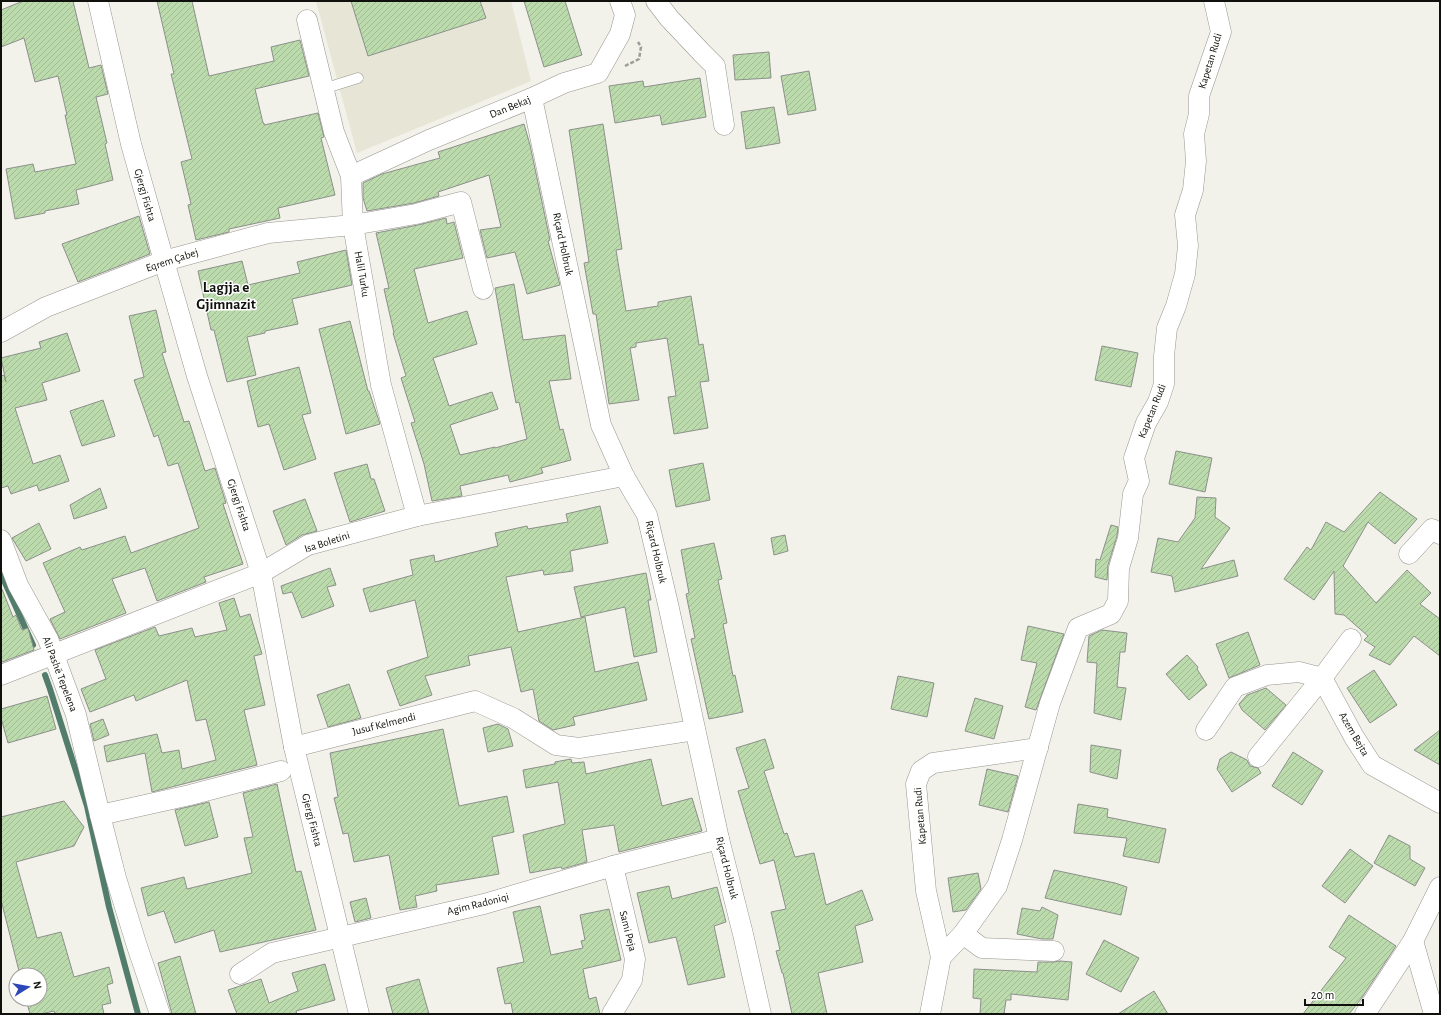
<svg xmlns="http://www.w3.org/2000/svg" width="1441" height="1015" viewBox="0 0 1441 1015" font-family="'Alegreya Sans',sans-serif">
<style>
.built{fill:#e6e5d6}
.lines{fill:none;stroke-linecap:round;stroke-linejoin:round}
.stream{stroke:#527d6d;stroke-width:6}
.building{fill:url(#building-hatch);stroke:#8c908a}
.service-casing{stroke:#97968f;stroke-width:11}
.minor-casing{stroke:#97968f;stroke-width:21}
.path{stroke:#9d9d97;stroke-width:2.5;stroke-dasharray:4 2;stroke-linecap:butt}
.service{stroke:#fff;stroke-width:10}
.minor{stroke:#fff;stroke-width:20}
.labels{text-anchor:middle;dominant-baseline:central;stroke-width:3;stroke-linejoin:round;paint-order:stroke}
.street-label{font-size:11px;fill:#10100d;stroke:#fffffe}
.district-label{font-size:15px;font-weight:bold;fill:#10100d;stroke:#fffffe}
</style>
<defs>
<pattern id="building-hatch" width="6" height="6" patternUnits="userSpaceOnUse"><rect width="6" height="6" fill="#bbdbad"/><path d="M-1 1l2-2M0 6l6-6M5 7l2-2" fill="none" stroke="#a0bb94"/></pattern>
</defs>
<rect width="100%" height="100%" fill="#f2f1ea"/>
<path class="built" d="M316,1H511L531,81L357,153Z"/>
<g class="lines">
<g class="stream">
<path d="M1,574L33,645"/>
<path d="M45,675L50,689L87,806L109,907L138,1014"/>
</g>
</g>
<g class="building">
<path d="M23,1H73L89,68L101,65L108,94L96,97L107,143L105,144L113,180L76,190L79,204L45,211V213L15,219L6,169L33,164L35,172L76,164L65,115H67L58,76L35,82L24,38L1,47V10Z"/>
<path d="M157,1H192L209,76L274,61L271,47L300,40L309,76L255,89L263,123H264V125L318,113L324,137L321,138L335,195L278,208L280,218L229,229V232L196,240L188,205L191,204L181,162L192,159L171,74H174Z"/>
<path d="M351,1H480L486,18L368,56Z"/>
<path d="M524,1H565L582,55L544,67Z"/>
<path d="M769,52L771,78L735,80L733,55Z"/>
<path d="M809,71L816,110L788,115L781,76Z"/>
<path d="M700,78L706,117L662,125L660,115L615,123L609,86L643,81L644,87Z"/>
<path d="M774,107L780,143L746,149L741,112Z"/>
<path d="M524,124L530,145L550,240L548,241L560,285L527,294L515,252L487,258L480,230L501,227L489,175L438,192L439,196L414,203L367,211L363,198V183L382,174L440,158L438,152Z"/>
<path d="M603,124L622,249L616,250L626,311L658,306V302L691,296L699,345L703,344L709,381L700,382L708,428L674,434L668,397L676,396L667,338L636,343V347L630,348L639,400L609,404L596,314H593L584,263L589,262L569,130Z"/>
<path d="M139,216L150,254L78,282L62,244Z"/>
<path d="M446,218L447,224L454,222L463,258L414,269L424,308L428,323L467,311L477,344L433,358L449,406L492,392L498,409L450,425L460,455L495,447V448L527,439L519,402L516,403L510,372L495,288L514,284L523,340L565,335L571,379L549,381L560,430L563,429L571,460L541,468L543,473L510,482L508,475L460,486L462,496L432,501L424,464L411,423L415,422L401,378L406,376L393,333H394L384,289L389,288L376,233L418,225Z"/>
<path d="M346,250L352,285L292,299L298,324L265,331V333L247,337L256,375L227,382L214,330H211L198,271L242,261L248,285L300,273L297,262Z"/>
<path d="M156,310L166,352L162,353L184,422L189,421L205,471L215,468L226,503L223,504L243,564L204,577L206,582L157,601L145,568L112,579L126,613L60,639L50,619L65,612L43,563L80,547L82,550L125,536L131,553L199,528L178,463L168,466L158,435L154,437L134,380L144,377L129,316Z"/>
<path d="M350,321L368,391H369L380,424L346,434L319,329Z"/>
<path d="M67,333L80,371L42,383L47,400L15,408L33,464L60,455L69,481L39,491L37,485L11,494L8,486L1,488V376L4,375L6,382L1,358L41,348L39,342Z"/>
<path d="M1102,346L1138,353L1131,387L1095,380Z"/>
<path d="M299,367L311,413L302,415L316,459L284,470L269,424L258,427L247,381Z"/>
<path d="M103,400L115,436L82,446L70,411Z"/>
<path d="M1176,451L1212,458L1205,492L1169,484Z"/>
<path d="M703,463L710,500L676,507L669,470Z"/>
<path d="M367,464L371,479H374L385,511L350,522L334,473Z"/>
<path d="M100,488L107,508L74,519L70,505Z"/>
<path d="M1380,492L1417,519L1395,544L1368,522L1343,566L1376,603L1407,570L1431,593L1420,604L1440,619V656L1414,636L1390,665L1369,655L1375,647L1364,640L1368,636L1344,615L1335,614L1334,571L1314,600L1284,579L1307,547L1311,550L1326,522L1344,532Z"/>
<path d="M1197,497L1216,498L1215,517L1230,528L1201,569L1234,560L1238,576L1175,592L1172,576L1151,572L1158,538L1178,542L1195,518Z"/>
<path d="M305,499L317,531L302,535L286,545L273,511Z"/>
<path d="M600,506L608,543L570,551L573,571L544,575L543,570L506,577L518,632L585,617L595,672L638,662L647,700L573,717L575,725L553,730L539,721L533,689L521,692L511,647L468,656L470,665L425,676L432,695L400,706L387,671L428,657L415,600L370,612L363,589L413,575L410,560L434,555L435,562L498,546L495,533L527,526L528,529L568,522L566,514Z"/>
<path d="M39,523L51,549L26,561L12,538Z"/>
<path d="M1111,525L1118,527L1117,536L1108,565L1107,580L1095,577L1096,559L1100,560Z"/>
<path d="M785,535L788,551L774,555L771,538Z"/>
<path d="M714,543L722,579L718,580L727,623L723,624L733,676L735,675L743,712L709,719L691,639L695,638L686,594L689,593L681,550Z"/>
<path d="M330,568L336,585L327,587L334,606L302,618L292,592L283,594L281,586Z"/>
<path d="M646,573L651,600H648L657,652L634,657L625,607L581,617L574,587Z"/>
<path d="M1,589H2L13,617L16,615L22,630L28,628L34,650L2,662L1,659Z"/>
<path d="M234,598L240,617L250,614L262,654L254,656L265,705L244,710L257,765L152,792L145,753L107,762L104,746L157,734L162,753L179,750L182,769L216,760L206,719L196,721L187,680L136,701L134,695L90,712L81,689L106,679L95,650L155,627L159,636L192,628L195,637L227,630L219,603Z"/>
<path d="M1028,626L1064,634L1036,710L1025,707L1037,663L1021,660Z"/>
<path d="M1102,630L1127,633L1125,652H1120L1117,687L1126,688L1121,720L1094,713L1097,663L1087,662L1089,636Z"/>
<path d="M1248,632L1260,665L1229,678L1216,644Z"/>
<path d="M1187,655L1198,667L1197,669L1207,685L1189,700L1166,674Z"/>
<path d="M1374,670L1397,705L1370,723L1347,688Z"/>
<path d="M898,676L934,683L927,717L891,709Z"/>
<path d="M349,684L361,718L328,727L317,695Z"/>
<path d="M1266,688L1286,705L1265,730L1242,710L1239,704L1247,695Z"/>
<path d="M47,696L56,729L8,743L1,718V709Z"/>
<path d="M975,698L1003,706L994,739L965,731Z"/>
<path d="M103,719L109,735L94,741L90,724Z"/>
<path d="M498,724L508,729L513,746L488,752L483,728Z"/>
<path d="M443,729L459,806L507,796L514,832L492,837L499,874L436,885L437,891L415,896L417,907L400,910L389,855L354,862L348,833L343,834L334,798L338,797L330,753Z"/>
<path d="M1440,730V765L1414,750Z"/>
<path d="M765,739L774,768L764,771L784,834L787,833L795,857L814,853L826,905L862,890L873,920L855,926L863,962L818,973L827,1014H792L783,973H782L776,951L780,950L771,912L786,909L774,860L760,864L738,791L749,788L736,748Z"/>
<path d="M1091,745L1121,750L1117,779L1090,772Z"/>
<path d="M1231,752L1247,760L1250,766L1258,768L1261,773L1232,792L1217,769L1220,759Z"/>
<path d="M1293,752L1323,771L1302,805L1272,786Z"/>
<path d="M571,759L572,763L584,762L586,774L651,759L662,806L692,798L702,831L619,852L614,825L582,830L587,862L562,869L561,867L530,873L523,835L565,824L558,782L526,788L523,770L555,764V762Z"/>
<path d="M987,769L1018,776L1008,812L979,805Z"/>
<path d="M277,784L296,872L301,871L316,930L220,952L214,930L175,943L164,911L148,916L141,888L184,877L187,889L252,873L244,838L253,837L243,793Z"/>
<path d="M64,801L84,827L74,846L16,862L37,938L61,932L74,977L109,967L113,983L107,985L111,1003L102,1005L104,1014H55L54,1011L41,1014H30L26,999H40V975H20L1,900V817Z"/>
<path d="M209,802L218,837L185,846L175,810Z"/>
<path d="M1078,804L1108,809L1107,817L1166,829L1159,863L1123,856L1127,838L1074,833Z"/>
<path d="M1389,835L1410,846V859L1425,868L1415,886L1374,863Z"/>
<path d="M1350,849L1373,866L1345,903L1322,886Z"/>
<path d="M1054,870L1115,883L1127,887L1121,915L1045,898Z"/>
<path d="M978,873L981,889L966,910L953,912L948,878Z"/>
<path d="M669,886L672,899L717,887L726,922L714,926L725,977L688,985L676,937L649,943L637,893Z"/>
<path d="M366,898L371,918L355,922L350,902Z"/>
<path d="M540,906L551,955L583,948L581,941L585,940L580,915L609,909L621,960L583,969L589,999L596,997L600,1014H513L511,1003L505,1004L497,968L524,962L513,912Z"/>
<path d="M1042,907L1058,915L1053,939H1042L1017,934L1022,908L1040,911Z"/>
<path d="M1349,915L1396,946L1361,999L1349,1014H1303L1346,958L1329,947Z"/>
<path d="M1104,940L1139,958L1121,992L1086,974Z"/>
<path d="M180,956L196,1014H172L158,963Z"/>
<path d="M1060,961L1072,962L1068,1000L1011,994V1000H1006L1004,1014H980L981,999L973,998L974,969L1037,972L1038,962H1054Z"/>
<path d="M325,964L335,1000L296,1011L297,1014H237L228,990L261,979L269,1003L298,991L292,973Z"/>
<path d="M419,979L429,1014H393L386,988Z"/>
<path d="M1154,991L1168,1014H1118Z"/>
</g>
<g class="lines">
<defs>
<path id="service" d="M323,89L358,78"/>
<g id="minor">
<path d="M98,1L131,144L164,261L197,376L261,573L294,747L359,1014"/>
<path d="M656,1L669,18L702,53L715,66L724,125"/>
<path d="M307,20L334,132L351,176L353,225L381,385L417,516"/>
<path d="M532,98L601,425L624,476L647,515L668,604L719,839L743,934L761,1014"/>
<path d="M351,176L429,140L532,98L564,83L598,73L620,34L625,15L620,1"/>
<path d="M1,332L46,307L164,261L268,233L353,225L416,214L461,202L483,289"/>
<path d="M1,540L18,585L48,639L76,715L100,815L116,878L136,943L160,1014"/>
<path d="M1409,554L1432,529L1440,534"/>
<path d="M1,675L261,573L308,545L417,516L624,476"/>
<path d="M1206,730L1235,687L1267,675L1299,672L1322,678L1354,737L1372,765L1440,803"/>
<path d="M294,747L475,701L513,718L556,745L579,748L695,730"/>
<path d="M1258,757L1322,678L1351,639"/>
<path d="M100,815L190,795L281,771"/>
<path d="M963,934L982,948L1054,951"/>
<path d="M1413,941L1434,1014"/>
<path d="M941,957L926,891L916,784L921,771L933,763L1038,748"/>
<path d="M240,974L272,953L484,904L613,866L719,839"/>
<path d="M612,1014L632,980L635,959L613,866"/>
<path d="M930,1014L941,957L963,934L997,886L1012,840L1050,703L1078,628L1111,614L1118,601L1119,568L1128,538L1133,494L1139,481L1134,458L1146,423L1158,402L1164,384V356L1167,328L1176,306L1185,274L1188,246L1185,215L1193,190L1196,161L1194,134L1199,114V96L1221,32L1214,1"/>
<path d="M1365,1014L1413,941L1440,887"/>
</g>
</defs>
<use href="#service" class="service-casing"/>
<use href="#minor" class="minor-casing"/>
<path class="path" d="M625,66L639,59L641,47L638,42"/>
<use href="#service" class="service"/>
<use href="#minor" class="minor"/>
</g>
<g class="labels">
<g class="street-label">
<text transform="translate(1210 61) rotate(-73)">Kapetan Rudi</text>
<text transform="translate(510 107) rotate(-22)">Dan Bekaj</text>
<text transform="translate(145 195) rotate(74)">Gjergj Fishta</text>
<text transform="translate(563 244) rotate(78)">Riçard Holbruk</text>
<text transform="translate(172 260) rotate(-18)">Eqrem Çabej</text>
<text transform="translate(362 274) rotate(80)">Halil Turku</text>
<text transform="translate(1152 411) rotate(-68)">Kapetan Rudi</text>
<text transform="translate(239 505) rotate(72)">Gjergj Fishta</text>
<text transform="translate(327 542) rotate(-18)">Isa Boletini</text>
<text transform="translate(656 552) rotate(77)">Riçard Holbruk</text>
<text transform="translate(60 674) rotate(69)">Ali Pashë Tepelena</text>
<text transform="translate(384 724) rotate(-14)">Jusuf Kelmendi</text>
<text transform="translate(1354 734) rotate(60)">Azem Bejta</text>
<text transform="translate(920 816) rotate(-95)">Kapetan Rudi</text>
<text transform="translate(312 820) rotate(76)">Gjergj Fishta</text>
<text transform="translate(727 868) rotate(76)">Riçard Holbruk</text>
<text transform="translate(478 904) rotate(-14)">Agim Radoniqi</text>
<text transform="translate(628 931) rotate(76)">Sami Peja</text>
</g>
<g class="district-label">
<text x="226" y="287">Lagjja e<tspan x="226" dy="17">Gjimnazit</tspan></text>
</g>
</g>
<rect width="1441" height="1015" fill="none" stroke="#10100d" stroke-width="4"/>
<g transform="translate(28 987) rotate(79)"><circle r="19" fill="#fffffe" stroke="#9f9f9e"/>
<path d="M0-3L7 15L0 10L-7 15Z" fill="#2e47b8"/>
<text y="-6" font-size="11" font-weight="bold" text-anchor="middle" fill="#10100d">N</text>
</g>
<path d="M1305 999v6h58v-6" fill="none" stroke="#10100d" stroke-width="2"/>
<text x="1311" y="999" font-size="12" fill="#10100d" stroke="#fffffe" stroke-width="3" paint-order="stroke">20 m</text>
</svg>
